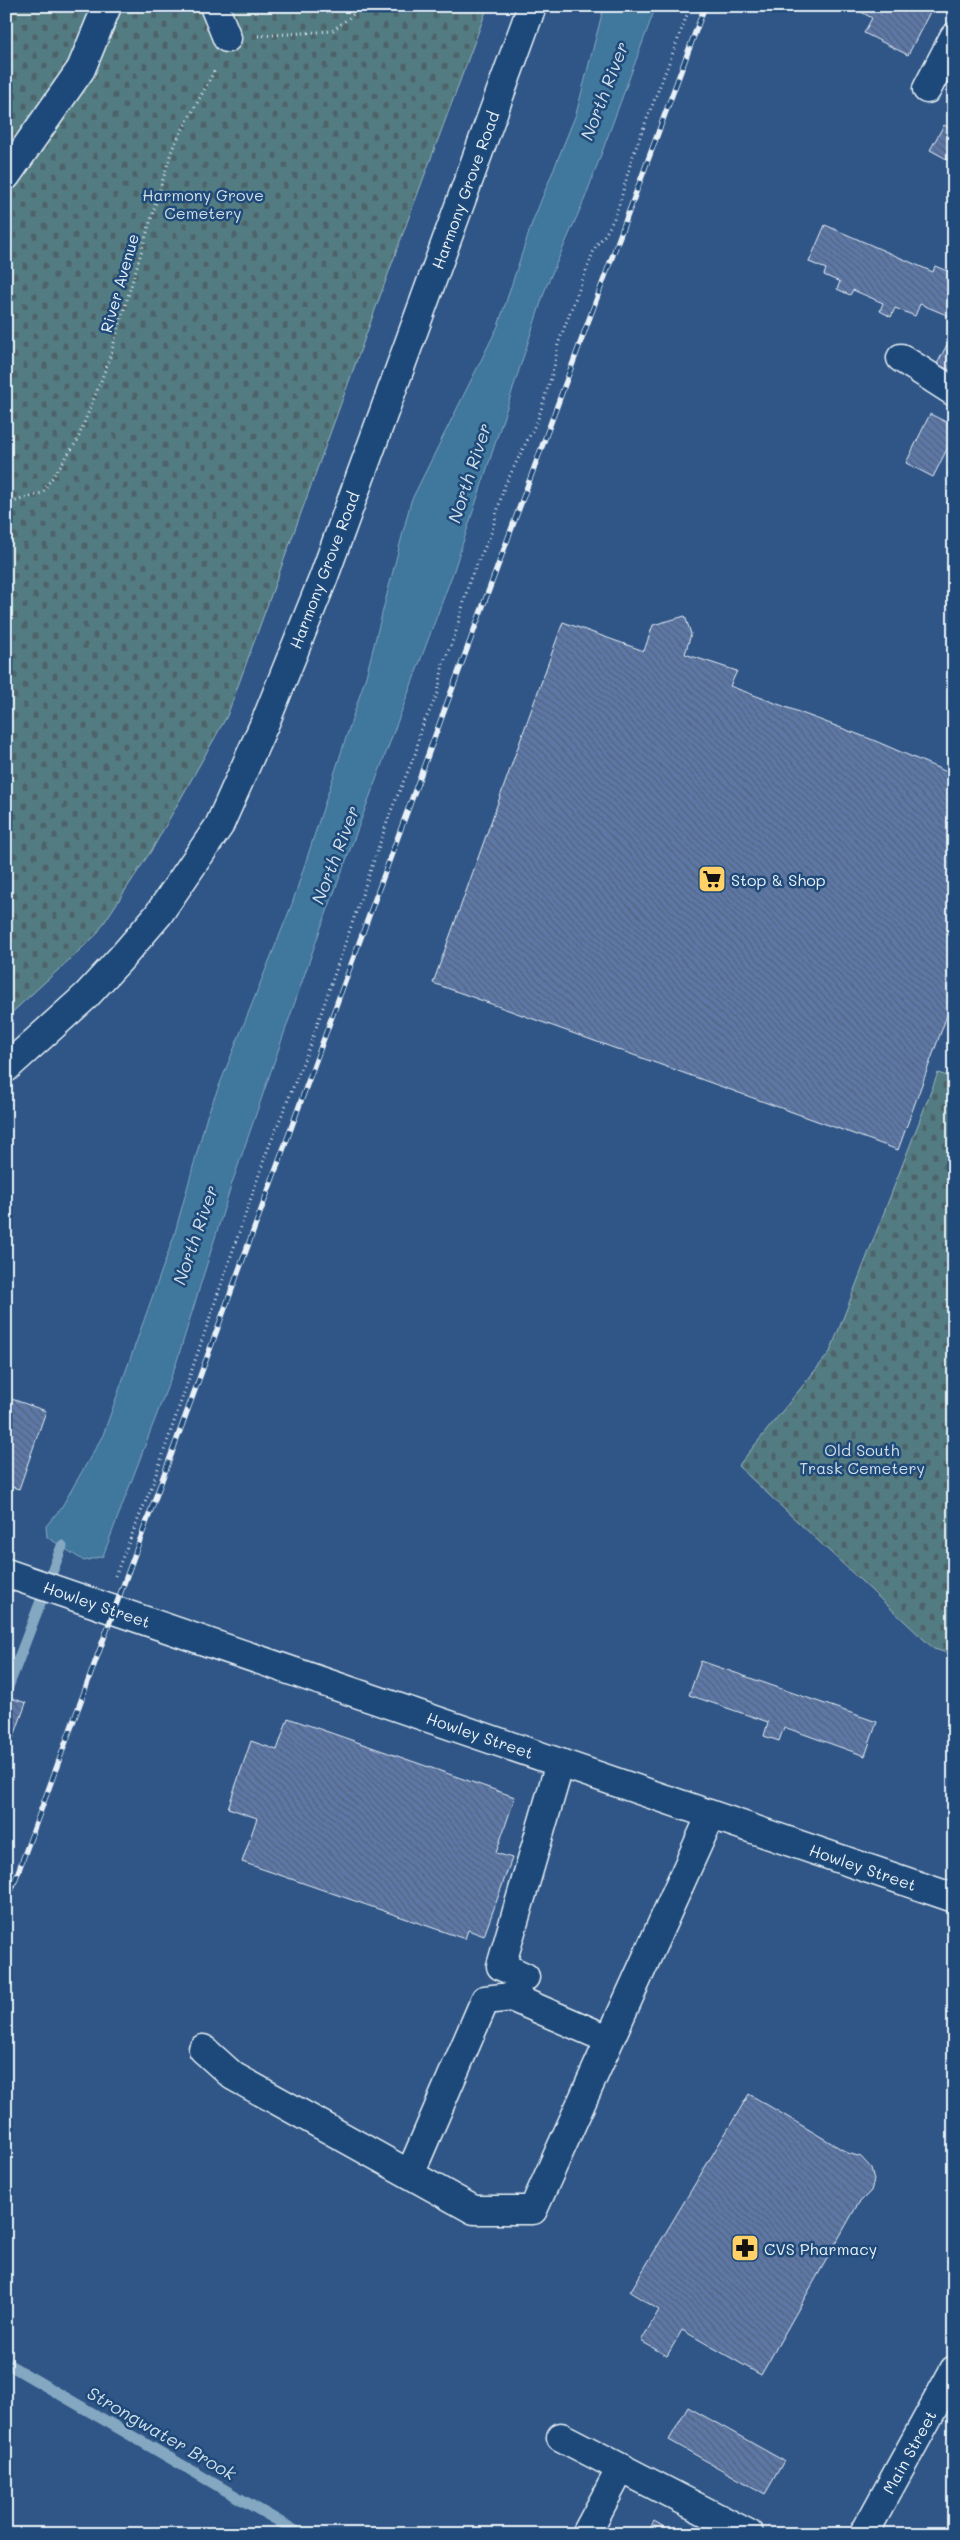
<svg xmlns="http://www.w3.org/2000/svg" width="960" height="2540" viewBox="0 0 960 2540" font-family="Mali,sans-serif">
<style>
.cemetery{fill:url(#cemetery-stones);stroke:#9db6bd}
.water{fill:#41779d;stroke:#84a8c1}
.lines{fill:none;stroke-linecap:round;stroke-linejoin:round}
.stream{stroke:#84a8c1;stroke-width:11}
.building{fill:url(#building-back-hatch);stroke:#e8f1f8}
.minor-casing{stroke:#e8f1f8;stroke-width:31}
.major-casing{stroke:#e8f1f8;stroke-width:31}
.path{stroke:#e8f1f8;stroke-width:3;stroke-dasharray:1 4;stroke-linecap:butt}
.minor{stroke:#1f4a7a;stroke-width:28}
.major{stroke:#1f4a7a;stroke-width:28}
.rail-casing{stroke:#e8f1f8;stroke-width:5.5}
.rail{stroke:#1f4a7a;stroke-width:4;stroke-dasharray:11;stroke-linecap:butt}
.labels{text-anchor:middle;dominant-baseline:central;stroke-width:5;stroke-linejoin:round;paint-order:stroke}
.street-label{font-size:16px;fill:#e8f1f8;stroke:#1f4a7a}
.park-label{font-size:16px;fill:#d2dfe6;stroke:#1f4a7a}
.poi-label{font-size:16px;fill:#e8f1f8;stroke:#1f4a7a;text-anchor:start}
.water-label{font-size:18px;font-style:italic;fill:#cfdfea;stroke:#1f4a7a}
</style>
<defs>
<pattern id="cemetery-stones" width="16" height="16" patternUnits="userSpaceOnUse" patternTransform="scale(1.25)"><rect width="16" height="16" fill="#527b82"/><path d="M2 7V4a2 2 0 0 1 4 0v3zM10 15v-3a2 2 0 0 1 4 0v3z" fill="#4d6469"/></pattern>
<pattern id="building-back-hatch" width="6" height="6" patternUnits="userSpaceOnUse" patternTransform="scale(1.25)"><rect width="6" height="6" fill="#5d78a7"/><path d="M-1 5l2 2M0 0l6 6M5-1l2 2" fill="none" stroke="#53627d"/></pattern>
</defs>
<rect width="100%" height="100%" fill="#305687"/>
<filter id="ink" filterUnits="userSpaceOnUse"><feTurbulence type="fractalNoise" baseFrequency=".02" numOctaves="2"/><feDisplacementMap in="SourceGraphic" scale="10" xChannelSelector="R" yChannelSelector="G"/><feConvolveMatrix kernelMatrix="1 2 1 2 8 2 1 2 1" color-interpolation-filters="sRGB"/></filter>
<g filter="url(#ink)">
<g class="cemetery">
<path d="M6,6H488L406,225L227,716L153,848L96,935L6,1018Z"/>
<path d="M938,1073L954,1078V1655L934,1649L738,1466L830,1352Z"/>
</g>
<path class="water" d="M604,6H656L585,198L546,287L454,570L319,933L231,1186L176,1364L103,1556L84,1561L47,1537L46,1526L61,1508L103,1435L174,1236L207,1116L292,904L366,676L411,501L498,326L532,223L576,114Z"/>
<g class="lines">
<g class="stream">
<path d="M6,1692L62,1546"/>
<path d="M6,2363L301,2534"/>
</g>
</g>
<g class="building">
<path d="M858,6H933L908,55L864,33L872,18L856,9Z"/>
<path d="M944,125L954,131V163L930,150Z"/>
<path d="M825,225L933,272L935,266L954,274V318L920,304L915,316L895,308L891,317L880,311L883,303L853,290L850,295L837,289L840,282L824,275L826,269L809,262Z"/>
<path d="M954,331V372L937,364Z"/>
<path d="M930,414L954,426V435L933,477L906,463Z"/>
<path d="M954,461V477L947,474Z"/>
<path d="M685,616L691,634L685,654L737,671L730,686L873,740L954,775V996L898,1150L433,983L563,622L644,651L653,625Z"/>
<path d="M6,1397L46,1411L19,1489L6,1485Z"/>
<path d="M701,1661L877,1722L865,1756L784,1727L779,1741L764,1736L768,1722L689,1695Z"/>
<path d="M6,1696L26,1703L6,1759Z"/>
<path d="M288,1718L515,1797L496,1853L512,1858L484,1936L468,1930L465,1939L242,1862L257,1818L228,1808L251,1741L277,1750Z"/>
<path d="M749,2094L848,2153L861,2157L871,2168L874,2180L871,2191L858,2204L761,2375L682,2330L667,2356L641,2341L659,2310L630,2292Z"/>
<path d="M688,2407L784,2461L765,2494L669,2440Z"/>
<path d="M654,2521L676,2534H647Z"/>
</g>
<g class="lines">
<defs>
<g id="minor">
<path d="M214,6L227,38"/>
<path d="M927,89L954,37"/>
<path d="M6,176L81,69L107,6"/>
<path d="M901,358L954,392"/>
<path d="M6,1068L86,996L122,957L158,915L219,826L267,718L323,579L532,6"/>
<path d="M6,1573L954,1898"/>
<path d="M525,1977L501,1966L560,1763"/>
<path d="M203,2049L233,2076L474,2210H533L711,1815"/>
<path d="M410,2174L485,2000L511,1997L608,2039"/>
<path d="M561,2437L749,2534"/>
<path d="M586,2534L621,2468"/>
</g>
<path id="major" d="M864,2534L954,2370"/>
</defs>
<use href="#minor" class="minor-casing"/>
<use href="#major" class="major-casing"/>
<g class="path">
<path d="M258,36L332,31L364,6"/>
<path d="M6,504L42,493L77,441L108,363L172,149L216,68"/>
<path d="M115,1576L153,1483L266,1154L309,1048L391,811L416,752L420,731L438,693L443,664L455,635L470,579L491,534L504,487L538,419L554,368L558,344L596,245C621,221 623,181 635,150C653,102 673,55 690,6"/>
</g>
<use href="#minor" class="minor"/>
<use href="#major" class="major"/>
<defs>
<path id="rail" d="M6,1905L443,714L705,6"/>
</defs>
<use href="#rail" class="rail-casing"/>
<use href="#rail" class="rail"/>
</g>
</g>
<defs>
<symbol id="supermarket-square" viewBox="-11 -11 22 22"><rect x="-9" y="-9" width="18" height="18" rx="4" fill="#ffd166" stroke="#1f4a7a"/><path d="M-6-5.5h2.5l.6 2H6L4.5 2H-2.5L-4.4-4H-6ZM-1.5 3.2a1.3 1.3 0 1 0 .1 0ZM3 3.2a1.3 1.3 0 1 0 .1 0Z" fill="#111"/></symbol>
<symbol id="pharmacy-square" viewBox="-11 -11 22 22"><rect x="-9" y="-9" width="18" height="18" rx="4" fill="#ffd166" stroke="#1f4a7a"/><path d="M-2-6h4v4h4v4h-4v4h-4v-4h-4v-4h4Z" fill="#111"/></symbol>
</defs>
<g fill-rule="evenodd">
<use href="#supermarket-square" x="696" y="863" width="32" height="32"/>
<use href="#pharmacy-square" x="729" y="2232" width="32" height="32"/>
</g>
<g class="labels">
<g class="street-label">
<text transform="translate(465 190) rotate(-70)">Harmony Grove Road</text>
<text transform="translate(119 283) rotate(-74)">River Avenue</text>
<text transform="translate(324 570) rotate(-69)">Harmony Grove Road</text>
<text transform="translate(97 1604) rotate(19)">Howley Street</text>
<text transform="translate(480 1735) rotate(19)">Howley Street</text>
<text transform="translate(863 1867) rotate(19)">Howley Street</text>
<text transform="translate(909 2452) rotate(-61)">Main Street</text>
</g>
<g class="park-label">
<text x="203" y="194">Harmony Grove<tspan x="203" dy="18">Cemetery</tspan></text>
<text x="862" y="1449">Old South<tspan x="862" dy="18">Trask Cemetery</tspan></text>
</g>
<g class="poi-label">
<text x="731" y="879">Stop &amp; Shop</text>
<text x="764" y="2248">CVS Pharmacy</text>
</g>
<g class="water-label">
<text transform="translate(604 91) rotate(-69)">North River</text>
<text transform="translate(469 473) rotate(-72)">North River</text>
<text transform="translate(335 855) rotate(-69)">North River</text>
<text transform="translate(195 1235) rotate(-71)">North River</text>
<text transform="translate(162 2433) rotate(30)">Strongwater Brook</text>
</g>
</g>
<rect width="960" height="2540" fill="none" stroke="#1f4a7a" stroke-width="25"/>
<rect x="12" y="12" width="935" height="2515" fill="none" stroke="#e8f1f8" stroke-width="2" filter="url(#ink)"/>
</svg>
